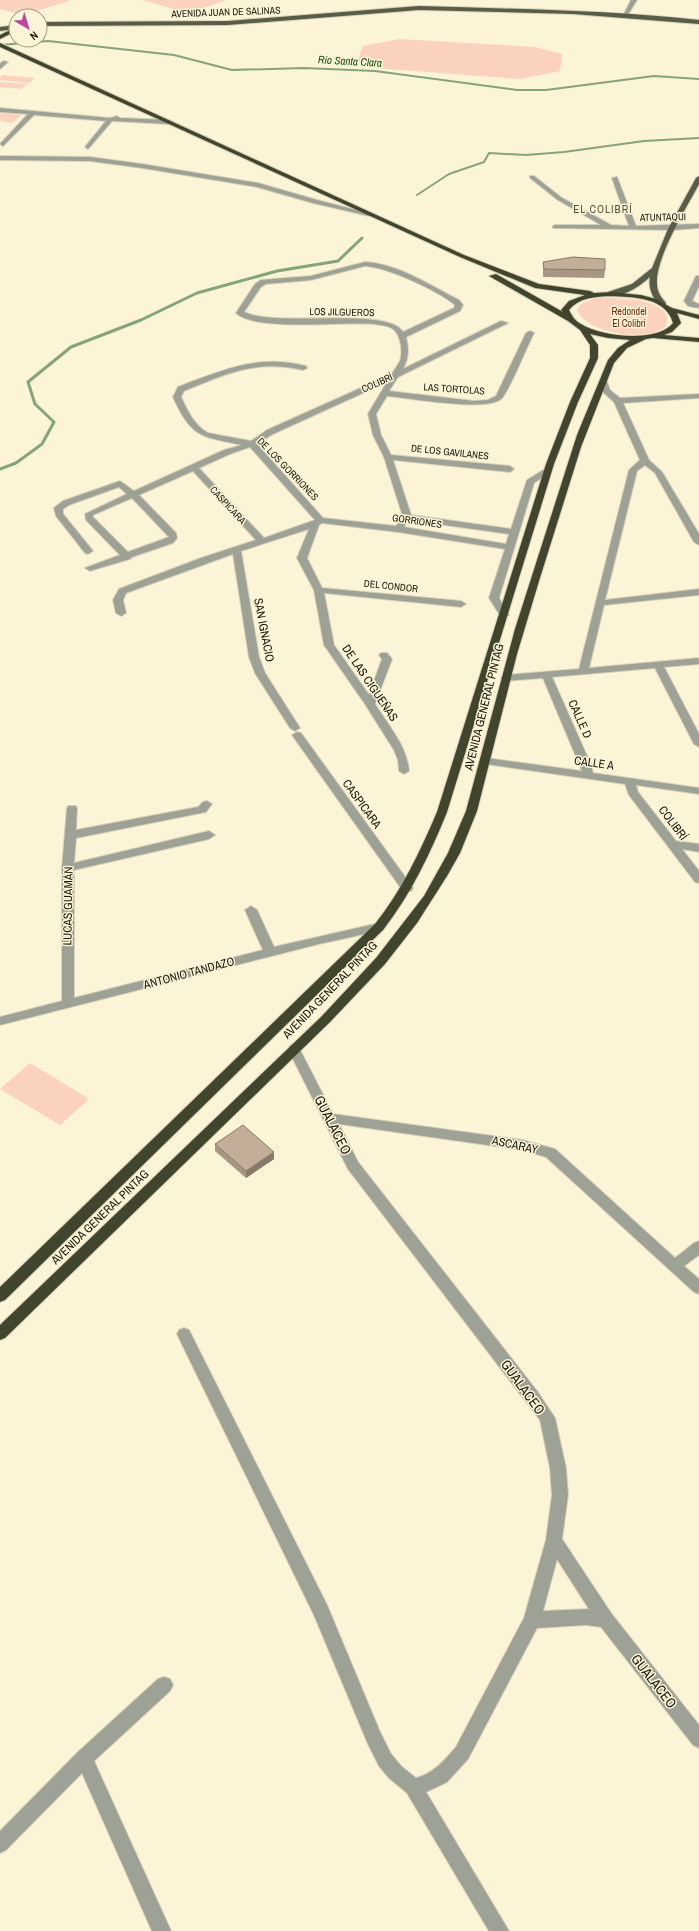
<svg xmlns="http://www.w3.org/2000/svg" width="699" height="1931" viewBox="0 0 699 1931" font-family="'Archivo Narrow',sans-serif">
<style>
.green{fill:#fbd2be}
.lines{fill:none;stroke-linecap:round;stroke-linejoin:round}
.stream-far1{stroke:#85a37c;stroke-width:2}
.stream{stroke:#85a37c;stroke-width:3}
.minor-casing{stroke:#d8d1b7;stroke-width:2}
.major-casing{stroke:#d8d1b7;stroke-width:2}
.highway-casing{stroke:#d8d1b7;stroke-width:2}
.minor{fill:#9ea195;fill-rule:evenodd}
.major{fill:#595d48;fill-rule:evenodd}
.highway{fill:#41452e;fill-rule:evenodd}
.wall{fill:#a89684}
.shaded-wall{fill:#887a6b}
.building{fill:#c3af99;stroke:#887a6b}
.labels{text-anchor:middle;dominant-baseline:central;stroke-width:3;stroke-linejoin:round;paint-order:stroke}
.far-street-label{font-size:10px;fill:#1a170d;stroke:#fcf4d7}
.far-park-label{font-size:10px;fill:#632c0c;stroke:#fcf4d7}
.far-water-label{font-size:11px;font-style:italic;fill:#144e0a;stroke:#fcf4d7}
.far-neighbourhood-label{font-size:11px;letter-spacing:1px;fill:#59523a;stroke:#fcf4d7}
.street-label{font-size:12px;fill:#1a170d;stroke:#fcf4d7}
.near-street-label{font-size:14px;fill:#1a170d;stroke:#fcf4d7}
</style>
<rect width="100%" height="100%" fill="#fcf4d7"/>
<g class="green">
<path d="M0,0H67L70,1L22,15L0,9Z"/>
<path d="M142,0H227L188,13Z"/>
<path d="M399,39L534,47L562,54L560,71L521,79L375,68L357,62L363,46Z"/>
<path d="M3,75L35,78L29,83L0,80V77Z"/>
<path d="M0,82L27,84L21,89L0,87Z"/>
<path d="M0,113L21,115L12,123L0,121Z"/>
<path d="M596,298C611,298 662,297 667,317C668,321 666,326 663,328C645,343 583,332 577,309L582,303Z"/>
<path d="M30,1063L89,1099L60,1125L0,1089Z"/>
</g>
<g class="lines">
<g class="stream-far1">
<path d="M0,45L48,41L174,55L232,70L304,68L375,71L517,90H546L654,76L699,79"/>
<path d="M417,195L449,174L484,162L489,153L526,155L564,152L644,141L699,138"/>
</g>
<path class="stream" d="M0,469L16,463L42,444L54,422L35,404L28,382L71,347L141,320L197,293L277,271L338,261L362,238"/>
<defs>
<g id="minor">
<path d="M631,0H637L627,16H623Z"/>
<path d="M3,61L8,62L0,69V64Z"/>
<path d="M0,108L110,118L117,116L120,118L169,120L172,122L169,124L112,121L88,149L85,147L106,121L34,115L3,146L0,144L1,143L28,114L0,112Z"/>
<path d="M0,156L90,157L142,164L258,183L317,200L372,214L369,216L313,203L257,187L142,168L90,161L0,160Z"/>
<path d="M530,176H534L562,198L611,225L629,226L612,178L617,177L636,226L699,224V228L673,230L553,228V226L555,225H601L558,200L530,178Z"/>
<path d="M365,262C399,264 429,285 459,300L463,305L460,311L406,337C409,350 409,357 403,369L501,321L508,323L398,377L389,391L474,401L488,400L496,396L526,333L530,331L534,333C528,344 508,394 501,399C486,412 409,398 387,396L376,414L381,435L391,455L510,466L514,469L510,472L393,460L411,515L511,529L527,480L545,469H551L552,471L534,483L499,598L509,615L504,618L501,617L489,598L505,549L398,532L322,523L319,525L307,558L322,588L461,601L466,604L461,607L324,593L334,645L369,695L382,659L379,655L381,653H387L392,659L375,704C388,725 407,746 409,771L404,774L399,771L398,760L394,750L365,704L324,645L314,590L297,558L309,529L241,551L259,657L265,673L300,728L295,731L290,728L255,673L249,657L233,554L126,593L123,600L126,613L121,616L116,613L113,600L119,589L201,558L256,540L193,471L139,495L176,533L177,538L173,543L132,557L130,559L93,570L90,571L85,568L120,555L86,520L85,514L127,494L119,487L69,505L63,509V514L93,551L88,554L85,553L56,516L54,508L63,501L120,481L134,491L224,450L242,445C200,436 192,438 173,397L178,387L183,385C225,369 260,354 306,366L307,368L303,370C257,359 226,374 184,391L181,397C188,412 194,425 208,433L251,441L267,430L392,374C394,370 398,365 400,361C403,352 401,335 393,329C388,325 379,325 373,324C343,321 256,332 236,313L255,284L261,280L311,276ZM365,266C387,267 439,291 455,305L454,308L403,332C387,306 278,328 244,312L261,287L266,284L311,280ZM387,382L368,414L373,435L384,457L403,517L396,526L323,518L257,444L273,434ZM250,447L315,520L264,538L199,468L230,454ZM132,498L169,537L128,552L93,517V515ZM409,520L509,534L506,544L404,527Z"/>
<path d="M696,276H699V286L692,301L699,304V308L688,306L684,301Z"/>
<path d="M600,379H606L610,390L620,398L699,394V398L623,403L649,460L662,472L699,534V545L694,542L655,473L645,465L637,471L605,600L699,589V595L604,605L589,668L699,658V664L664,667L699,734V747L694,744L655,668L552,677L591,765L593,773L699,788V794L636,785L638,792L676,841L699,844V852L682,849L699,871V883L695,882L629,795L625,784L486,764L481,761L486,758L582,771L543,678L506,681L501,678L506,675L579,669L629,470L640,460L614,402L604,393L600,386Z"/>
<path d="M297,732L301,733L411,885L413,888L411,891H403L292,735Z"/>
<path d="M207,801L212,804L206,812L76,838L74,863L209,831L215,835L209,839L74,870V998L263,950L245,910L251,906L257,910L274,947L379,923L383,924L385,927L383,930L319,944L0,1025V1017L62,1001V868L67,808L68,806H76L77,808L76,830L198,807L203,802Z"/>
<path d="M294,1044L298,1046L333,1114L522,1140L555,1149L675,1258L694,1243L699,1241V1255L684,1266L699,1279V1294L694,1292L546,1157L522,1150L339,1124L358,1162L537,1391L555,1418L566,1468L568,1495L562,1539L611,1613L699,1725V1748L693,1745L601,1627L586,1625L537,1628L468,1759L447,1782L426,1792L509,1931H489L407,1793L389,1778L379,1766L368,1744L314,1615L177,1334L179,1330L184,1328L189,1330L327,1605L380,1732L391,1754L401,1766L416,1778C433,1774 445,1760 456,1747L524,1618L546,1540L552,1495L550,1468L540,1420L348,1169L288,1049L290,1046ZM557,1559L589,1609L543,1611Z"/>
<path d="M164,1677L170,1679L173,1685L170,1691L94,1761L171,1931H152L82,1773L6,1850L0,1853V1831L78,1752L158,1679Z"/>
</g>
<g id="major">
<path d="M419,6C513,9 606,10 699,20V24L573,14L419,10L228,25L40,26V22L228,21Z"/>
<path d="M16,25V29L0,31V27Z"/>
<path d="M699,176V184C687,207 655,258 657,284C657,292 661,297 666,303L665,305H659C652,297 648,287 650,277C640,286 623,298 608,296V292L632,284L652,268L668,229L696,178Z"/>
</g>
<g id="highway">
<path d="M16,27V31L0,39V35Z"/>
<path d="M0,43L464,255L539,284L590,291L594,293L611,292L641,295L656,299L672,308L699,315V319L677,313L681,323L672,332L664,335L699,338V342L653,338L646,339L627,348L614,363L581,447L539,581L517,654L477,811L460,853L447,876L417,923L385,964L330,1022L5,1338L0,1340V1325L322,1016L376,958L424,896L448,853L466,811L515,629L577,435L608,360L618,348L630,340L608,338L590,334L598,345V358L578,402L554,464L447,812C430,854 411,894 383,930L5,1300L0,1302V1287L375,924C402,890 420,852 437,812L546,464L570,402L590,358V345L580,330L568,321L489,276L496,274L563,312L561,310L569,301L585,295L535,288L460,257L0,47ZM611,296C633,297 666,297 673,323C657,343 601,337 581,324C575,321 572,316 569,310C580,297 595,297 611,296Z"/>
</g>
</defs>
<use href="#minor" class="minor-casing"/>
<use href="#major" class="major-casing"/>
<use href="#highway" class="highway-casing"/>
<use href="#minor" class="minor"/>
<use href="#major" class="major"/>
<use href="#highway" class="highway"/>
</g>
<g class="wall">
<path d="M543,262L605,270L604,278L543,277Z"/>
<path d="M215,1144L274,1152V1159L246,1178L215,1151Z"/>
</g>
<path class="shaded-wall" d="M274,1152V1159L246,1178V1171Z"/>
<g class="building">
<path d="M573,257L605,259V270L544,269L543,262Z"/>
<path d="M243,1125L274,1152L246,1171L215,1144Z"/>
</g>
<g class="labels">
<g class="far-street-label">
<text transform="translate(226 12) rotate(-2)">AVENIDA JUAN DE SALINAS</text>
<text transform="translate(663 217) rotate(-1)">ATUNTAQUI</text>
<text transform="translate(342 312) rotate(1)">LOS JILGUEROS</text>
<text transform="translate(377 383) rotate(-24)">COLIBRÍ</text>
<text transform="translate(454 389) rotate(4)">LAS TORTOLAS</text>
<text transform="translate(450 452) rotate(6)">DE LOS GAVILANES</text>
<text transform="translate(288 469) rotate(46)">DE LOS GORRIONES</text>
<text transform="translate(228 505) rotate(47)">CASPICARA</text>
<text transform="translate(417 521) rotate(8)">GORRIONES</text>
<text transform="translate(391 586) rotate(6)">DEL CONDOR</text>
</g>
<g class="far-park-label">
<text x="629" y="311">Redondel<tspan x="629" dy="12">El Colibrí</tspan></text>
</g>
<g class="far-water-label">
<text transform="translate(350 61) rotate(3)">Río Santa Clara</text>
</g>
<g class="far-neighbourhood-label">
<text x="603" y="209">EL COLIBRÍ</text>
</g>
<g class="street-label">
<text transform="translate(264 630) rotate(79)">SAN IGNACIO</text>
<text transform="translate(370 683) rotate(56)">DE LAS CIGUEÑAS</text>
<text transform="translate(484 707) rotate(-76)">AVENIDA GENERAL PINTAG</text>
<text transform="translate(580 719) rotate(66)">CALLE D</text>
<text transform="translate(594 763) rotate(8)">CALLE A</text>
<text transform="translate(362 804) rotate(54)">CASPICARA</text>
<text transform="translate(673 823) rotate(53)">COLIBRÍ</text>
<text transform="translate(68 906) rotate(-89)">LUCAS GUAMÁN</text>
<text transform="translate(189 973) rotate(-15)">ANTONIO TANDAZO</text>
<text transform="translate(330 990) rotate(-46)">AVENIDA GENERAL PINTAG</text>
<text transform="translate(515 1145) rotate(12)">ASCARAY</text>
<text transform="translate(100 1217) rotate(-44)">AVENIDA GENERAL PINTAG</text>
</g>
<g class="near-street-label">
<text transform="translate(333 1125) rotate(63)">GUALACEO</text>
<text transform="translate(523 1387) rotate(54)">GUALACEO</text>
<text transform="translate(654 1681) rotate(52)">GUALACEO</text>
</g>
</g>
<g transform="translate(28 28) rotate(142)"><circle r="19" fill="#fcf4d7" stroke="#a29c86"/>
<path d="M0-3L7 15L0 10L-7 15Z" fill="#ba48a3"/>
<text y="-6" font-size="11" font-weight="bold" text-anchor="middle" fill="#1a170d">N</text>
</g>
</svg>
